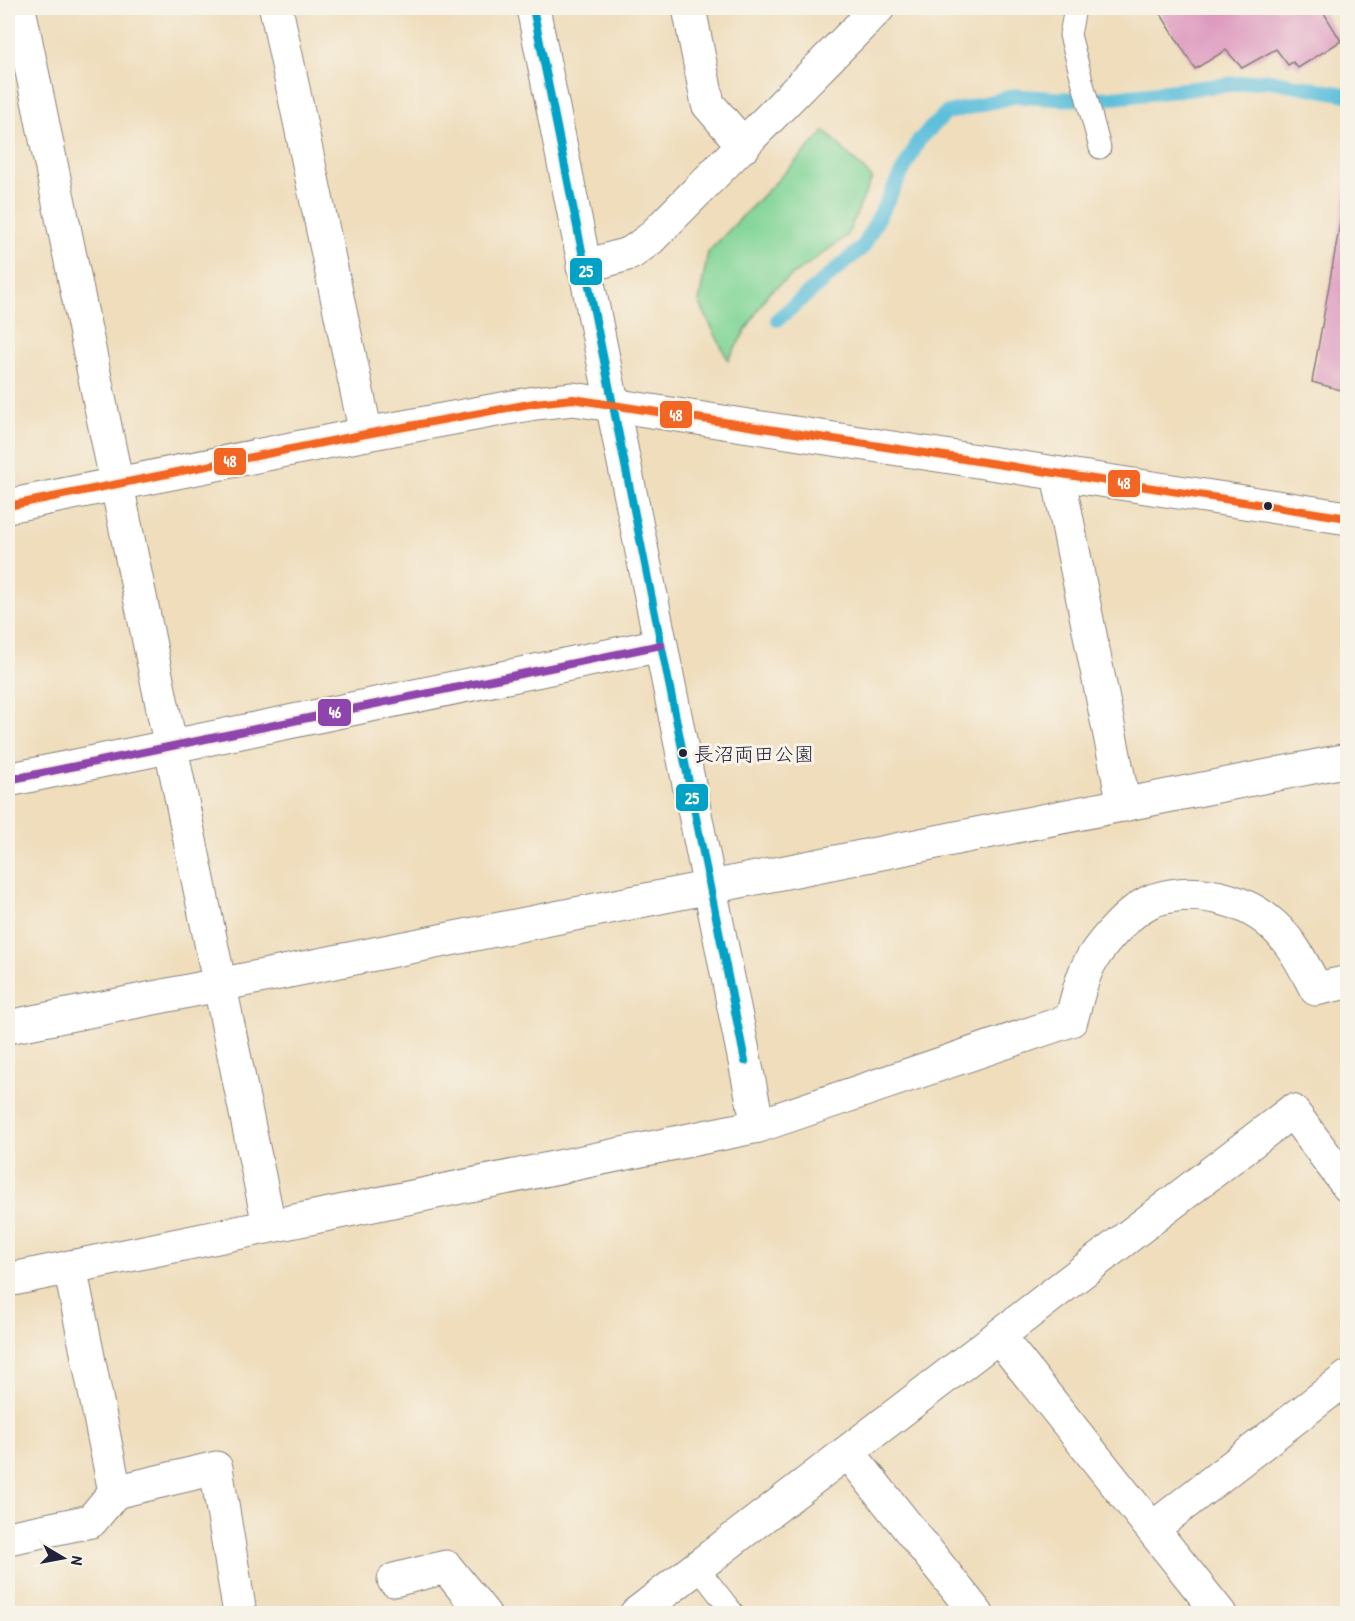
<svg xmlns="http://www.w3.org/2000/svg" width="1355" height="1621" viewBox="0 0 1355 1621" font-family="'Patrick Hand','Klee One',sans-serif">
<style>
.green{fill:#83d698;stroke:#527c6a;stroke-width:1.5}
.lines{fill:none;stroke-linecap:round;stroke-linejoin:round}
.stream{stroke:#5dbfdb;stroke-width:15}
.building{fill:#de9bc0}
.service-casing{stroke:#88807b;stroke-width:23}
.minor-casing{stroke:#88807b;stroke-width:35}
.tertiary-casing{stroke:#88807b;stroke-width:35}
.service{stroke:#fff;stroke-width:21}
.minor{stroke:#fff;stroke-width:33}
.tertiary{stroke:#fff;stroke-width:33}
.bus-1-casing{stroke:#f7f3e8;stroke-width:12}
.bus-2-casing{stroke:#f7f3e8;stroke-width:12}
.bus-3-casing{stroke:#f7f3e8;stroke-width:12}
.bus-1{stroke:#02a2c7;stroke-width:8}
.bus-2{stroke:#f26522;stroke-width:8}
.bus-3{stroke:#8e44ad;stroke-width:8}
.bus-dot{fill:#22223b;stroke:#f7f3e8;stroke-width:2}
.labels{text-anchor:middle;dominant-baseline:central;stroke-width:6;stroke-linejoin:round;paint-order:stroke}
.bus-label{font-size:20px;fill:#22223b;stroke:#f7f3e8;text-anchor:start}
.line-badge{stroke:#f7f3e8;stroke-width:2}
.badge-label{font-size:16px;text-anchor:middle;font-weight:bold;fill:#fff}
</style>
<rect width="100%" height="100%" fill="#f7f3e8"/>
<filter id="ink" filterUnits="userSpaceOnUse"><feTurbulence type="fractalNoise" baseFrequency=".0167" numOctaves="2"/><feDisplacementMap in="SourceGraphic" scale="12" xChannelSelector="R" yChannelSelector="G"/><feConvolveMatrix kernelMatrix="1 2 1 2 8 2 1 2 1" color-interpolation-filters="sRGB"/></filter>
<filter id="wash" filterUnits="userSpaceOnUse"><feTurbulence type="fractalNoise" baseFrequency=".008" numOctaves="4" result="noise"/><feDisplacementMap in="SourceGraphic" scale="24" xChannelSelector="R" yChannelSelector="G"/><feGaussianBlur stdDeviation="1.35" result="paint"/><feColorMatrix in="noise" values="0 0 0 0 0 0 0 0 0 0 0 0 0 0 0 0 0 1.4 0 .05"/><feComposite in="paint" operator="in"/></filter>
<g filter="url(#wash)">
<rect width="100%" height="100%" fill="#efddbb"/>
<path class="green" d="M825,131L872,178L847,236L768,293L728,360L699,302L708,252Z"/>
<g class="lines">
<path class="stream" d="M778,319L863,247L919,140L946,113L1015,96L1063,99L1109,98L1268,80L1348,95"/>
</g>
<g id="blocks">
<g class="building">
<path d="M1157,8H1321L1341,41L1298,68L1293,62L1288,65L1276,49L1242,68L1226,50L1195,69Z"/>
<path d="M1346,189H1348V392L1312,382Z"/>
</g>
</g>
</g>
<g filter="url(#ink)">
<use href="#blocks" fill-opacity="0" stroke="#88807b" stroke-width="1.5"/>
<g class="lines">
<defs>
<g id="service">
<path d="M1075,8L1070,35L1100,148"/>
<path d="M697,1567L734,1614"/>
</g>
<g id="minor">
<path d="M19,8L269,1225"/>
<path d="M276,8L366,434"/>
<path d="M689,8L708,104L744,146"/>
<path d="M612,403L758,1126"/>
<path d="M1058,475L1124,805"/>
<path d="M8,780L661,645"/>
<path d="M8,1027L1348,760"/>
<path d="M8,1280L758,1126L1071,1020C1077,1001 1081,976 1092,959C1104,940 1132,908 1154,900C1193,887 1242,897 1273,925C1293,943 1304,966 1316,989L1348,982"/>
<path d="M999,1337L1220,1614"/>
<path d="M848,1452L977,1614"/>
<path d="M115,1492L216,1468L240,1614"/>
<path d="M1153,1528L1348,1377"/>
<path d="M8,1538L91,1521L115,1492L70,1267"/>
<path d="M394,1580L446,1567L484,1614"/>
<path d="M636,1614L1292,1111L1348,1186"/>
</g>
<g id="tertiary">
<path d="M533,8L612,403"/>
<path d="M583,267L631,253L650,239L878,8"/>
<path d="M8,506L366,434L535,403L573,399L1348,518"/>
</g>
</defs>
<use href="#service" class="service-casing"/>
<use href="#minor" class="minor-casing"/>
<use href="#tertiary" class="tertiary-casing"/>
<use href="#service" class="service"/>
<use href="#minor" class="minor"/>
<use href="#tertiary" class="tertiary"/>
<defs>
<path id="bus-1" d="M533,8L745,1061"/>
<path id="bus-2" d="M8,506L366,434L535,403L573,399L1348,518"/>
<path id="bus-3" d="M8,780L661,645"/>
</defs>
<use href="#bus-1" class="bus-1-casing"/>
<use href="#bus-2" class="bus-2-casing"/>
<use href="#bus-3" class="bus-3-casing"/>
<use href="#bus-1" class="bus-1"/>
<use href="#bus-2" class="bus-2"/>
<use href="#bus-3" class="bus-3"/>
</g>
</g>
<g class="bus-dot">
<circle cx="1268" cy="506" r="5"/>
<circle cx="683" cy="753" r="5"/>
</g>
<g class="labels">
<g class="bus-label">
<text x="694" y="753">長沼両田公園</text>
</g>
</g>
<g class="line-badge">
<rect x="569" y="257" width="34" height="29" rx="6" fill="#02a2c7"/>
<rect x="659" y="400" width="34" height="29" rx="6" fill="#f26522"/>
<rect x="213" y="447" width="34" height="29" rx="6" fill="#f26522"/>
<rect x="1107" y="469" width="34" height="29" rx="6" fill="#f26522"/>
<rect x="317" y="698" width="35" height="29" rx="6" fill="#8e44ad"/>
<rect x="675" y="783" width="34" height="29" rx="6" fill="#02a2c7"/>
</g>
<g class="badge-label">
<text x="586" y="277">25</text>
<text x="676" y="421">48</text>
<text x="230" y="467">48</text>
<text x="1124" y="489">48</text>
<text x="335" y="718">46</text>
<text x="692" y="804">25</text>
</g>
<rect width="1355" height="1621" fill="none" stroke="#f7f3e8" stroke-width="30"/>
<g transform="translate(63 1558) rotate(100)" stroke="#f7f3e8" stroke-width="4.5" paint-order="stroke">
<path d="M0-4.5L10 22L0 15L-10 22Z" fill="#22223b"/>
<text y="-9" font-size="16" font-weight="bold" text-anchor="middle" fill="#22223b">N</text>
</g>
</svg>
